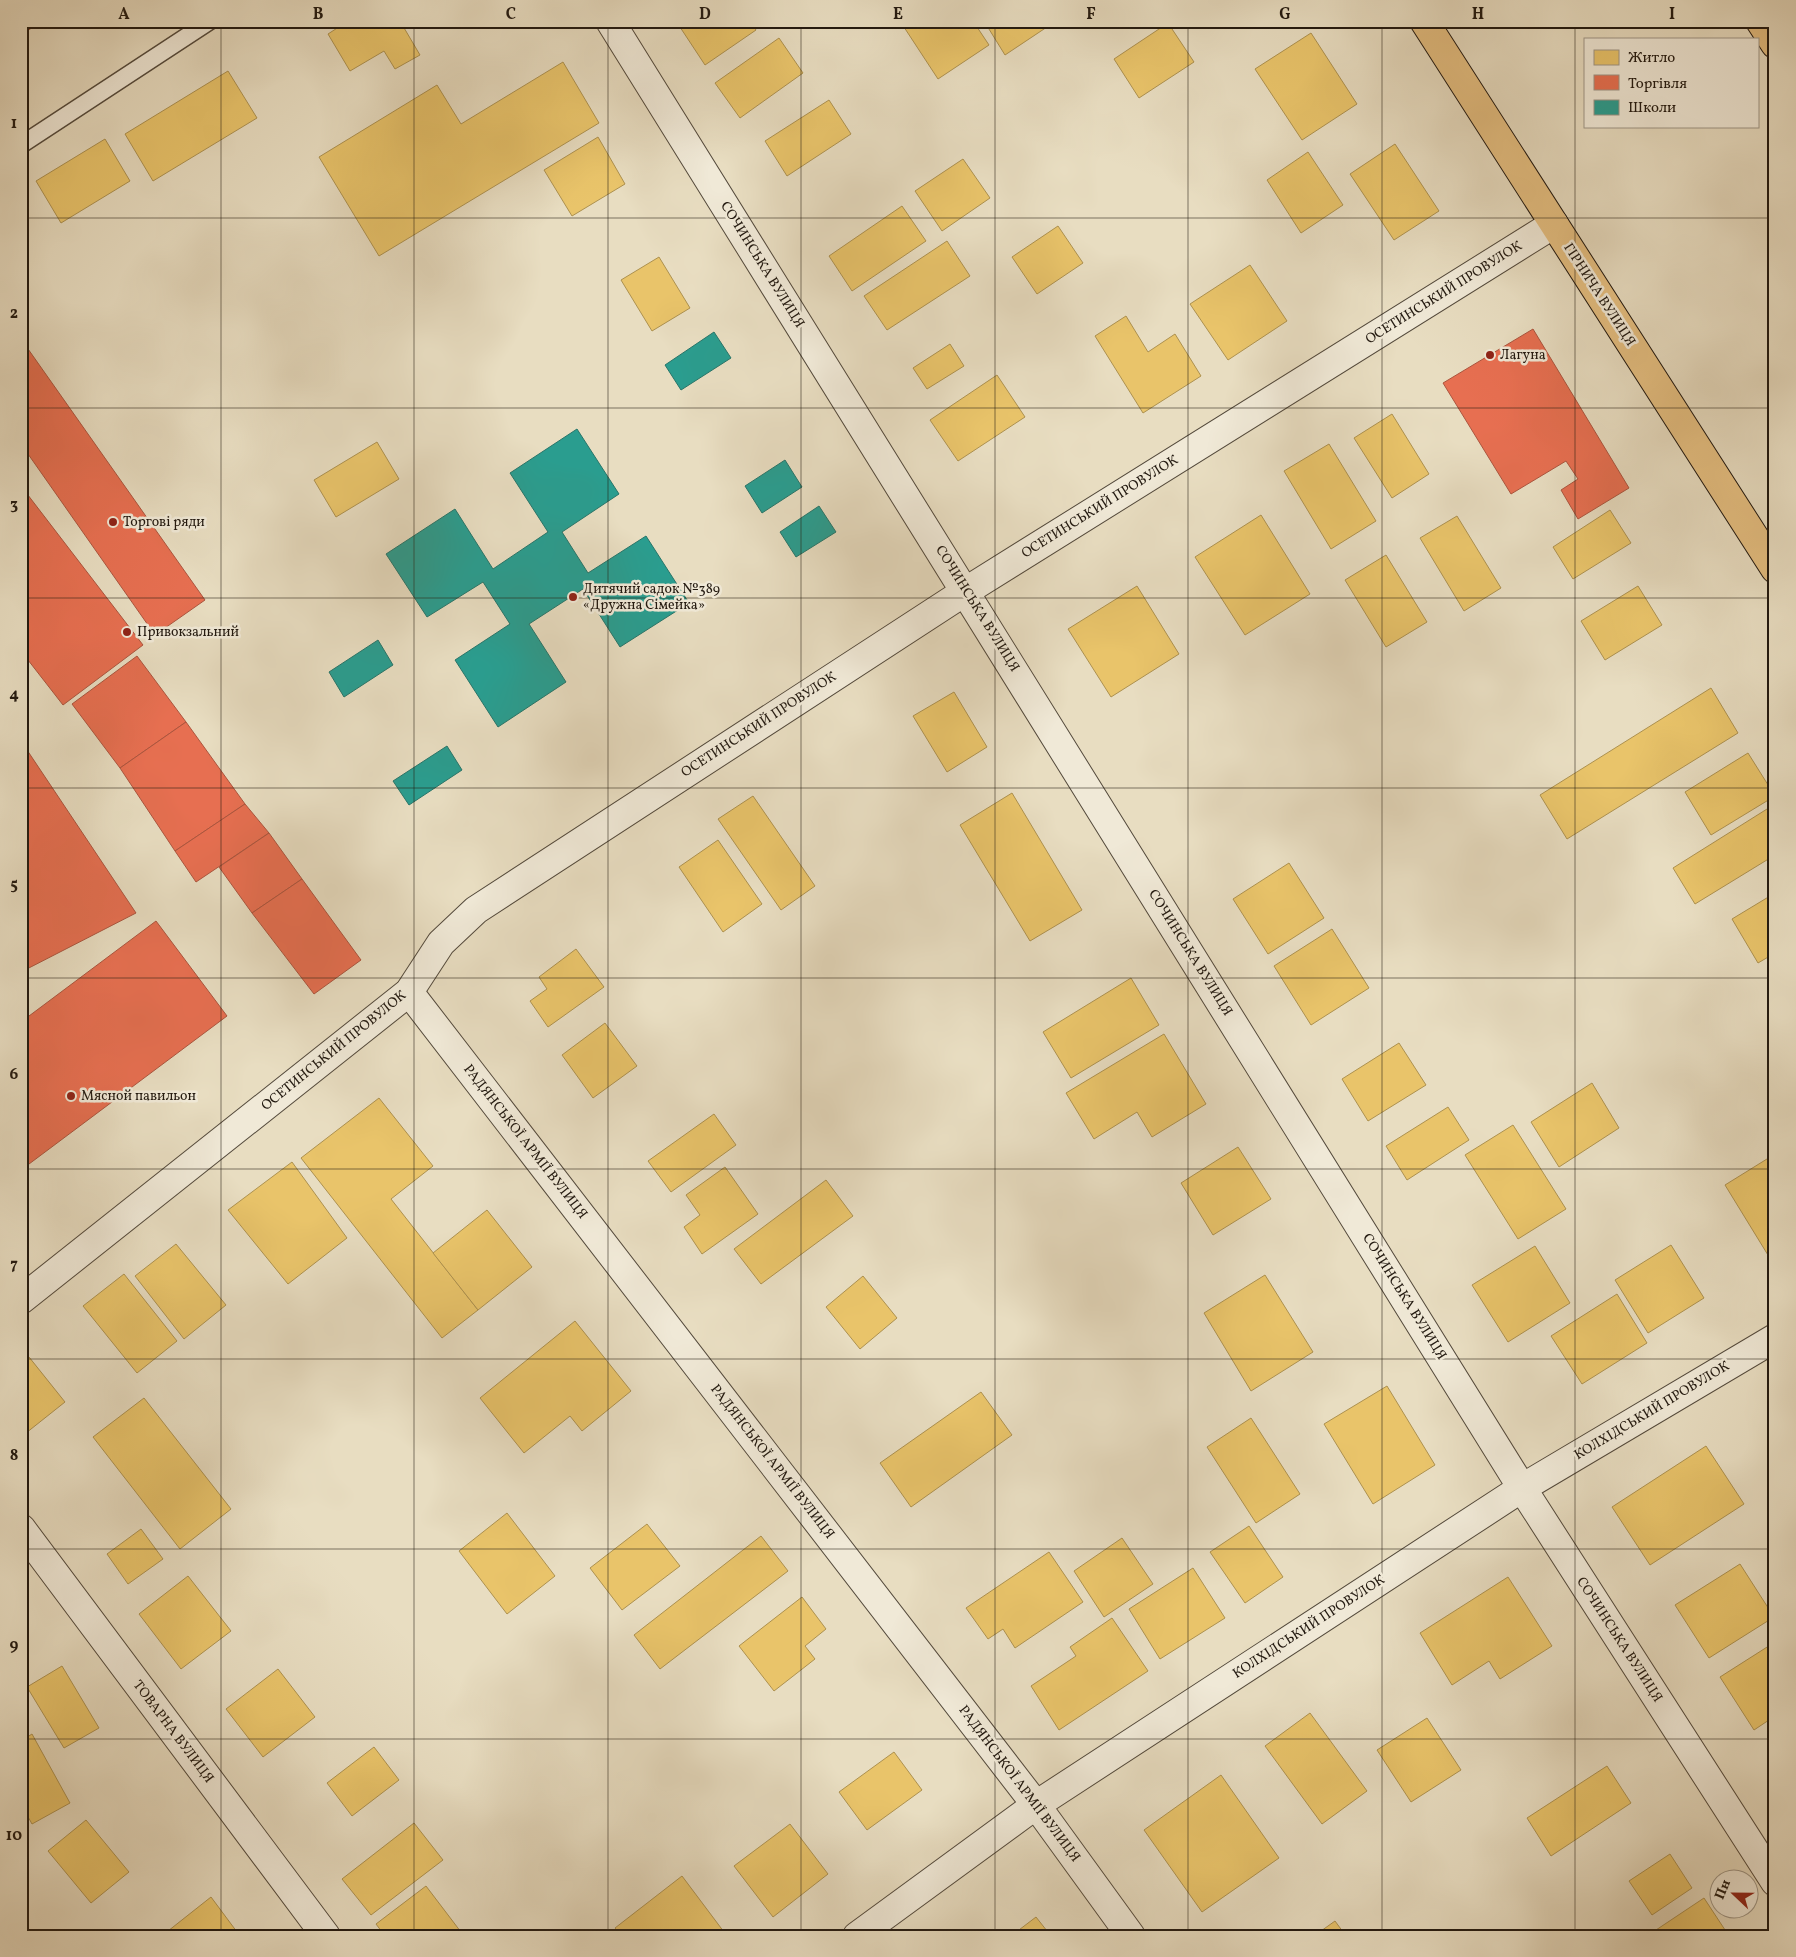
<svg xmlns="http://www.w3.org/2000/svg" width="1796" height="1957" viewBox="0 0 1796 1957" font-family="Vollkorn,serif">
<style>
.homes{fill:#e9c46a;stroke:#ad914f}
.shops{fill:#e76f51;stroke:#ac553e}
.schools{fill:#2a9d8f;stroke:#287569}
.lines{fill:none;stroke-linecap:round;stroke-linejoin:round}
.lane-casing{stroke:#544a3c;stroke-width:19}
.street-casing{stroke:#544a3c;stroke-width:30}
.primary-casing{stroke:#221910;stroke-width:30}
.lane{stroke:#f0e9d7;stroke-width:16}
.street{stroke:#f0e9d7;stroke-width:28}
.primary{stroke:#e4be80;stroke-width:28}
.grid{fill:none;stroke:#221910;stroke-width:1;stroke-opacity:0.55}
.poi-dot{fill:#8f2418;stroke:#f0e9d7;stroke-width:2}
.labels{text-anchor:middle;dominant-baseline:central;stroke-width:5;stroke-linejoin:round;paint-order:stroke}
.street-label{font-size:14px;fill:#221910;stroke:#f0e9d7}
.poi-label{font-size:14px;fill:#221910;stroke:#f0e9d7;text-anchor:start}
.neatline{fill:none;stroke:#221910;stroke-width:2}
.grid-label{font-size:16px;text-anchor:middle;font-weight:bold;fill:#221910}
</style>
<rect width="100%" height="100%" fill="#e8ddc1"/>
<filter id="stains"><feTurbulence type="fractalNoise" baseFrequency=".004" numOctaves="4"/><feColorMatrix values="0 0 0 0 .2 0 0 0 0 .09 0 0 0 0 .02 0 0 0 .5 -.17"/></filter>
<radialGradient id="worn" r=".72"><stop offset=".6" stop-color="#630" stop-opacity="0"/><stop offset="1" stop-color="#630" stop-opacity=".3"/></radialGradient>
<g class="homes">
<path d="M348,21H400L420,55L395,69L384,51L350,71L328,34Z"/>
<path d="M676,21H750L756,30L705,65Z"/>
<path d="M900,21H973L989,45L938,79Z"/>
<path d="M984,21H1056L1005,55Z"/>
<path d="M1168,23L1194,62L1139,98L1114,59Z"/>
<path d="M1311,33L1357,104L1302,140L1255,69Z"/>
<path d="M779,38L803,73L740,118L715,83Z"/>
<path d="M563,62L599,123L379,256L319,157L437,85L461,124Z"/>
<path d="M228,71L257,118L153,181L125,134Z"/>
<path d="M829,100L851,134L787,176L765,141Z"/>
<path d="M598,137L625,184L572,216L544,170Z"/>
<path d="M105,139L130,181L61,223L36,181Z"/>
<path d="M1395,144L1439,211L1394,240L1350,174Z"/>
<path d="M1308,152L1343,205L1301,233L1267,180Z"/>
<path d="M963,159L990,198L942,231L915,191Z"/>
<path d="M902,206L926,241L852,291L829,256Z"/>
<path d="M1058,226L1083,263L1037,294L1012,257Z"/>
<path d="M947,241L970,276L887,330L864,296Z"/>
<path d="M659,257L690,308L652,331L621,280Z"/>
<path d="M1250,265L1287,321L1228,360L1190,304Z"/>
<path d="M1126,316L1148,352L1175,334L1201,376L1143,413L1095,336Z"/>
<path d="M950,344L964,366L927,389L913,368Z"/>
<path d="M997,375L1025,417L958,461L930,420Z"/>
<path d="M1392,414L1429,474L1392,498L1354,438Z"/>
<path d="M377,442L399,479L336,517L314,480Z"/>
<path d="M1329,444L1376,521L1331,549L1284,471Z"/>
<path d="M1610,510L1631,543L1573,579L1553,547Z"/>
<path d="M1261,515L1310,594L1245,635L1195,557Z"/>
<path d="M1457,516L1501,588L1464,611L1420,538Z"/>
<path d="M1386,555L1427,622L1386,647L1345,580Z"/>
<path d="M1137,586L1179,654L1111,697L1068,629Z"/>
<path d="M1638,586L1662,625L1605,660L1581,621Z"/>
<path d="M1711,688L1738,733L1567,839L1540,795Z"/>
<path d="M954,692L987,747L947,772L913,716Z"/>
<path d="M1748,753L1775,796L1711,835L1685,792Z"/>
<path d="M1012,793L1082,910L1030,941L960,825Z"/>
<path d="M753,796L815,886L781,910L718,819Z"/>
<path d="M1775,804V855L1695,904L1673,868Z"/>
<path d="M718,840L762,904L723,932L679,867Z"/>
<path d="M1289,863L1324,918L1268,954L1233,899Z"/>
<path d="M1775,893V953L1758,963L1732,919Z"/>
<path d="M1332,929L1369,988L1311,1025L1274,966Z"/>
<path d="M576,949L604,987L548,1027L530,1001L547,989L539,977Z"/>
<path d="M1131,978L1159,1025L1071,1078L1043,1032Z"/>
<path d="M605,1023L637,1066L593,1098L562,1055Z"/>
<path d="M1164,1034L1206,1104L1152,1137L1137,1112L1094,1139L1066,1093Z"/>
<path d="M1399,1043L1426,1085L1368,1121L1342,1079Z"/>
<path d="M1592,1083L1619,1128L1559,1167L1531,1122Z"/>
<path d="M379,1098L433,1166L391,1199L478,1310L442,1338L301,1158Z"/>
<path d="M1448,1107L1469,1140L1407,1180L1386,1146Z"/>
<path d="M714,1114L736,1145L671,1192L648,1161Z"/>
<path d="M1513,1125L1566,1209L1518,1239L1465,1155Z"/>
<path d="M1238,1147L1271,1199L1213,1235L1181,1183Z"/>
<path d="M1775,1154V1258L1771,1260L1725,1185Z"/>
<path d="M292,1162L347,1238L288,1284L228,1210Z"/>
<path d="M725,1167L758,1214L702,1254L684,1227L700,1215L686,1195Z"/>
<path d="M826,1180L853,1216L761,1284L734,1249Z"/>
<path d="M487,1210L532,1267L478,1310L433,1253Z"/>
<path d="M176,1244L226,1305L184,1339L135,1276Z"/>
<path d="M1671,1245L1704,1298L1648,1333L1615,1280Z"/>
<path d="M1535,1246L1570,1303L1508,1342L1472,1285Z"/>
<path d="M124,1274L177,1341L137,1373L83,1306Z"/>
<path d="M1265,1275L1313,1352L1251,1391L1204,1313Z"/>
<path d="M863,1276L897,1318L860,1349L826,1307Z"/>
<path d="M1617,1294L1647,1343L1582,1384L1551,1336Z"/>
<path d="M575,1321L631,1391L582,1431L570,1416L524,1453L480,1398Z"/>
<path d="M29,1357L65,1402L21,1437V1364Z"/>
<path d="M1387,1386L1435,1465L1373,1504L1324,1424Z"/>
<path d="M981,1392L1012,1435L911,1507L880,1463Z"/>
<path d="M144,1398L231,1509L180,1549L93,1437Z"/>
<path d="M1251,1418L1300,1494L1256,1523L1207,1447Z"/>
<path d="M1706,1446L1744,1504L1650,1565L1612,1507Z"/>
<path d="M507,1513L555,1576L507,1614L459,1551Z"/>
<path d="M647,1524L680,1566L622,1610L590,1568Z"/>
<path d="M1249,1526L1283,1577L1245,1603L1210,1552Z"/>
<path d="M141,1529L163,1559L128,1584L107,1554Z"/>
<path d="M761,1536L788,1571L660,1669L634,1635Z"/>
<path d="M1122,1538L1153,1584L1104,1617L1074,1571Z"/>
<path d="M1049,1552L1083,1602L1015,1648L1003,1629L988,1639L966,1608Z"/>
<path d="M1740,1564L1774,1617L1709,1658L1675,1605Z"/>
<path d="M1193,1568L1225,1618L1160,1659L1129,1609Z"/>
<path d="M188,1576L231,1631L181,1669L139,1614Z"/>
<path d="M1508,1577L1552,1646L1500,1679L1489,1661L1452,1685L1420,1633Z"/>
<path d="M802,1597L826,1629L805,1646L815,1659L774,1691L739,1646Z"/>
<path d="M1112,1618L1148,1671L1059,1730L1031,1686L1076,1656L1070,1647Z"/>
<path d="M1775,1642V1716L1754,1730L1720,1677Z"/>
<path d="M62,1666L99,1728L64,1748L27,1687Z"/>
<path d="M278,1669L315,1717L263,1757L226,1709Z"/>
<path d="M1310,1713L1367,1791L1322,1824L1265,1746Z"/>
<path d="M1427,1718L1461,1770L1411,1802L1377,1750Z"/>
<path d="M32,1734L70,1803L32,1824L21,1804V1741Z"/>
<path d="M374,1747L399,1780L352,1816L327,1783Z"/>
<path d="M894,1752L922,1790L867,1830L839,1792Z"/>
<path d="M1607,1766L1631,1803L1551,1856L1527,1818Z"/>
<path d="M1221,1775L1279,1858L1202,1912L1144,1830Z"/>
<path d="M86,1820L129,1872L91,1903L48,1851Z"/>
<path d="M414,1823L443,1860L371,1915L342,1879Z"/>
<path d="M790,1824L828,1874L773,1917L734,1866Z"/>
<path d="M1670,1854L1692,1888L1652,1915L1629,1881Z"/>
<path d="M682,1876L727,1936H622L615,1928Z"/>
<path d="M426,1886L464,1936H385L376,1924Z"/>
<path d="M211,1897L240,1936H172L168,1931Z"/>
<path d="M1704,1898L1729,1936H1647Z"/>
<path d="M1036,1917L1051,1936H1011Z"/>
<path d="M1335,1921L1346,1936H1314Z"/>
</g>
<g class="shops">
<path d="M21,21H43L22,34Z"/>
<path d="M1533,329L1629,488L1578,519L1561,490L1578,479L1566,461L1511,494L1443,383Z"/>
<path d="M21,339L205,600L155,635L21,444Z"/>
<path d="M21,486L143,645L63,705L21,651Z"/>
<path d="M137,656L186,722L120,768L72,704Z"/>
<path d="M186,722L245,804L175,851L120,768Z"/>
<path d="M21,741L136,913L21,972Z"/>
<path d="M245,804L269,833L196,882L175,851Z"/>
<path d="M269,833L302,879L252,913L219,867Z"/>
<path d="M302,879L361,960L314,994L252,913Z"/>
<path d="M156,921L227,1016L21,1170V1022Z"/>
</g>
<g class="schools">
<path d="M714,332L731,358L681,390L665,365Z"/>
<path d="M577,429L619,494L562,532L588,573L646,536L689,603L620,647L583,589L529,624L566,682L498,727L455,660L510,624L483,582L427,617L386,554L455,509L493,569L548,532L510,473Z"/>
<path d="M785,460L802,487L762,513L745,486Z"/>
<path d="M819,506L836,532L796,557L780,532Z"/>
<path d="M378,640L393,665L344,697L329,672Z"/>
<path d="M447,746L462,770L409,805L393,781Z"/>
</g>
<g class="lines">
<defs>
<path id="lane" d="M21,145L210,21"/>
<g id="street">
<path d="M610,21L1522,1488L1775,1882"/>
<path d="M409,992L1036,1805L1131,1936"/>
<path d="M21,1300L409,992L441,943L476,910L966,591L1554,224"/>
<path d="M21,1528L326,1936"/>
<path d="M857,1936L1036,1805L1522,1488L1775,1338"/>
</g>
<g id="primary">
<path d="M1424,21L1775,569"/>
<path d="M1760,21L1775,44"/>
</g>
</defs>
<use href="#lane" class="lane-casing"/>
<use href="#street" class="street-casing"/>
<use href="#primary" class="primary-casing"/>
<use href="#lane" class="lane"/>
<use href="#street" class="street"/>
<use href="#primary" class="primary"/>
</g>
<path class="grid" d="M221,21V1936M414,21V1936M608,21V1936M801,21V1936M995,21V1936M1188,21V1936M1382,21V1936M1575,21V1936M21,218H1775M21,408H1775M21,598H1775M21,788H1775M21,978H1775M21,1169H1775M21,1359H1775M21,1549H1775M21,1739H1775"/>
<g class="poi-dot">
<circle cx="1490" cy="355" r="5"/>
<circle cx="113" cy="522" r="5"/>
<circle cx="573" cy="597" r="5"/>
<circle cx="127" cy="632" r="5"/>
<circle cx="71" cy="1096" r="5"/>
</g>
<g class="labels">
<g class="street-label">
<text transform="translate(762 265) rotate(58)">СОЧИНСЬКА ВУЛИЦЯ</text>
<text transform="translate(1444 293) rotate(-32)">ОСЕТИНСЬКИЙ ПРОВУЛОК</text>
<text transform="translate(1599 295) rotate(57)">ГІРНИЧА ВУЛИЦЯ</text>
<text transform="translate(1100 507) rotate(-32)">ОСЕТИНСЬКИЙ ПРОВУЛОК</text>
<text transform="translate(977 609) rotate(58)">СОЧИНСЬКА ВУЛИЦЯ</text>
<text transform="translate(759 725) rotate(-33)">ОСЕТИНСЬКИЙ ПРОВУЛОК</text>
<text transform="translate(1190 953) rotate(58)">СОЧИНСЬКА ВУЛИЦЯ</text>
<text transform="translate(334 1051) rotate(-39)">ОСЕТИНСЬКИЙ ПРОВУЛОК</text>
<text transform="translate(525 1142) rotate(52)">РАДЯНСЬКОЇ АРМІЇ ВУЛИЦЯ</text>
<text transform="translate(1404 1297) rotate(58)">СОЧИНСЬКА ВУЛИЦЯ</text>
<text transform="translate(1652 1411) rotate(-31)">КОЛХІДСЬКИЙ ПРОВУЛОК</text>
<text transform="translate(772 1462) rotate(52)">РАДЯНСЬКОЇ АРМІЇ ВУЛИЦЯ</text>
<text transform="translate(1309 1627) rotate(-33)">КОЛХІДСЬКИЙ ПРОВУЛОК</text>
<text transform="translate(1619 1640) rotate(57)">СОЧИНСЬКА ВУЛИЦЯ</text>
<text transform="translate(173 1732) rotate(53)">ТОВАРНА ВУЛИЦЯ</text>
<text transform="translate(1019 1784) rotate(53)">РАДЯНСЬКОЇ АРМІЇ ВУЛИЦЯ</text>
</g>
<g class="poi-label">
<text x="1500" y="355">Лагуна</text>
<text x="123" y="522">Торгові ряди</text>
<text x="583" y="589">Дитячий садок №389<tspan x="583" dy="16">«Дружна Сімейка»</tspan></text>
<text x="137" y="632">Привокзальний</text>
<text x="81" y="1096">Мясной павильон</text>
</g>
</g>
<rect width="1796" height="1957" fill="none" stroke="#e8ddc1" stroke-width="55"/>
<rect x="1584" y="38" width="175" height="90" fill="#f0e9d7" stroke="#9e9687"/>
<rect x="1594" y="50" width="25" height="15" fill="#e9c46a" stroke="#9e9687"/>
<text x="1628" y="62" font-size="15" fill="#221910">Житло</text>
<rect x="1594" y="75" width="25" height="15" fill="#e76f51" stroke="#9e9687"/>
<text x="1628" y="88" font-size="15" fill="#221910">Торгівля</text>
<rect x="1594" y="100" width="25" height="15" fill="#2a9d8f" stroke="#9e9687"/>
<text x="1628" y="112" font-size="15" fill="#221910">Школи</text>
<g transform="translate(1734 1894) rotate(292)"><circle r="24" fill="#f0e9d7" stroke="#9e9687"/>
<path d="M0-4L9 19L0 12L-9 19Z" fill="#8f2418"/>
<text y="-8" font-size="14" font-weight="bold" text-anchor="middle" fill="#221910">Пн</text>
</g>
<rect x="28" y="28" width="1740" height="1902" class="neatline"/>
<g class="grid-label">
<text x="124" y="19">A</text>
<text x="318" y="19">B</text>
<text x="511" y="19">C</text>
<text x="705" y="19">D</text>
<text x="898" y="19">E</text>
<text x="1091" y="19">F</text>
<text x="1285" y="19">G</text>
<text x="1478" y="19">H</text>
<text x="1672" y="19">I</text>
<text x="14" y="128">1</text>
<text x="14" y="318">2</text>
<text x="14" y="509">3</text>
<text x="14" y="699">4</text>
<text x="14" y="889">5</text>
<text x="14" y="1079">6</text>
<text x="14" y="1269">7</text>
<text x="14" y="1460">8</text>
<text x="14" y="1650">9</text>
<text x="14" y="1840">10</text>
</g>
<rect width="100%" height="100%" filter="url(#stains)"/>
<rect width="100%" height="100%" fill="url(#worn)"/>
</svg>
